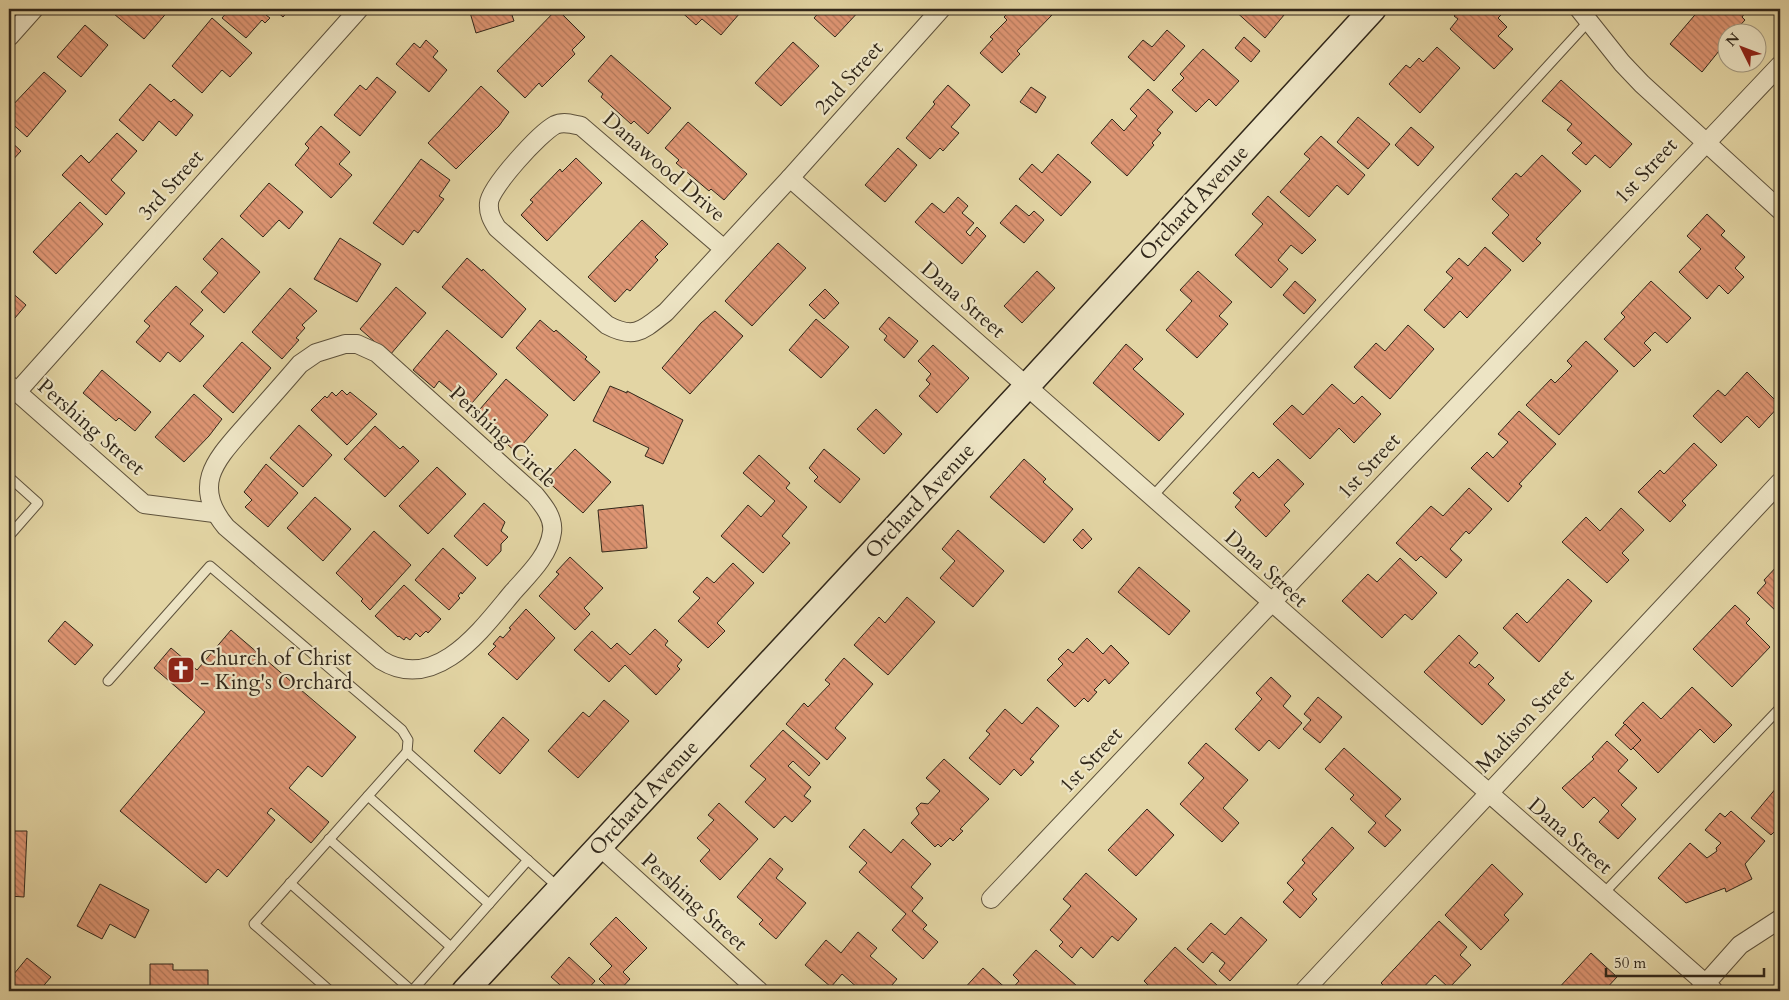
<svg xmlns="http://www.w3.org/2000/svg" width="1789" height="1000" viewBox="0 0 1789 1000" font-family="Cardo,serif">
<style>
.building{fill:url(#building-back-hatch);stroke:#31271a}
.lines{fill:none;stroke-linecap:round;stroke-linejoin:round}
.lane-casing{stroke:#5e523c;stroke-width:11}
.street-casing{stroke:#5e523c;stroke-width:20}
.secondary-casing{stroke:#31271a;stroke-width:28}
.lane{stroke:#ede4c4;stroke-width:9}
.street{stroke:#ede4c4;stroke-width:18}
.secondary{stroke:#ede4c4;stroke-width:25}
.labels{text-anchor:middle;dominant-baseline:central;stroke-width:4.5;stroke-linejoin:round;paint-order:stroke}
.street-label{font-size:21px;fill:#31271a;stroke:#ede4c4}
.poi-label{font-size:21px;fill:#31271a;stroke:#ede4c4;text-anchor:start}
</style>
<defs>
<pattern id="building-back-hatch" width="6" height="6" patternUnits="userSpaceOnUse" patternTransform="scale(1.25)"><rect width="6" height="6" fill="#de9573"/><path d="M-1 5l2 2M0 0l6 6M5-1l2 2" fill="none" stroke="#b57a5e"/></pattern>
</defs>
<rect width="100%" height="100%" fill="#e3d5a4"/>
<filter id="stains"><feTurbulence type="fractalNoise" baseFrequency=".004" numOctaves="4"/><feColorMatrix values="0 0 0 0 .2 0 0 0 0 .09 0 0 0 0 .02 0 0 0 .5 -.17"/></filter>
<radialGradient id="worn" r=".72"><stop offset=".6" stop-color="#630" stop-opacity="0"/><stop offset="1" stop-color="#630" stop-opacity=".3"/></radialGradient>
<g class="building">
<path d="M108,9H170L144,39Z"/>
<path d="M230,9H272L266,15L270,18L265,23L262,20L246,38L222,18Z"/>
<path d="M274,9H290L283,17Z"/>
<path d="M469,9H510L514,21L476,33Z"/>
<path d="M557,9L585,37L572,50L575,54L542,87L539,83L525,98L497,71Z"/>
<path d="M678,9H735L740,13L721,35L702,19L696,25Z"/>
<path d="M822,9H861L835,37L814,18Z"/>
<path d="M1012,9H1046L1052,15L1017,51L1020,54L1002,73L980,53L993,39L990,37L1007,20L1004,17Z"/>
<path d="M1233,9H1289L1265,38Z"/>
<path d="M1461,9H1501L1504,12L1498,18L1507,27L1498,36L1513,49L1494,69L1450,29L1458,19L1454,16Z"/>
<path d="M1700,9H1748L1742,17L1745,20L1734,32L1731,29L1726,32L1719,43L1723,46L1702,72L1670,44Z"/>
<path d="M212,18L252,53L230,77L222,70L202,93L172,66Z"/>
<path d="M85,25L108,45L81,77L57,57Z"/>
<path d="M1167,30L1185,46L1154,81L1128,57L1143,40L1152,47Z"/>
<path d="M1244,37L1260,51L1251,62L1235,48Z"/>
<path d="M426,40L438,51L433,57L447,70L429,92L396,64L414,43L420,48Z"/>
<path d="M793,42L819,66L781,106L755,83Z"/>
<path d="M1437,47L1460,68L1420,113L1389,84L1406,65L1410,68L1419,58L1423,62Z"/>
<path d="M1203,49L1239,81L1216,106L1209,99L1196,112L1172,90L1184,78L1180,74Z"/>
<path d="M611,55L671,108L648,134L634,121L631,124L601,97L603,94L588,81Z"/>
<path d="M44,72L66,91L27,137L9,121V109Z"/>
<path d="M377,77L396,92L360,136L334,115L360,85L366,90Z"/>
<path d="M1561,80L1632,144L1610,168L1595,155L1586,165L1572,153L1582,143L1567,130L1572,124L1542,101Z"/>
<path d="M150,84L171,102L174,99L193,115L176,136L159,121L143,141L119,120Z"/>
<path d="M948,85L970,105L951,127L959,133L943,151L940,148L930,159L906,138L935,104L933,102Z"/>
<path d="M481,86L509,112L499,126L456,169L428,143Z"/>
<path d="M1031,87L1046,97L1036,113L1020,102Z"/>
<path d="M1148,89L1173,112L1157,130L1161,133L1152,143L1154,145L1127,176L1091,143L1112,119L1124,131L1137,116L1130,109Z"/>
<path d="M1358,117L1390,144L1368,169L1337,142Z"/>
<path d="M688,122L747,174L724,200L711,189L709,191L676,163L679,160L665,148Z"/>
<path d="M321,126L350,152L339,164L352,175L331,198L295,165L309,148L305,144Z"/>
<path d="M1411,127L1434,147L1418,166L1395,145Z"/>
<path d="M117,133L137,151L111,180L125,193L106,215L62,175L81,155L89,163Z"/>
<path d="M1321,136L1365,175L1348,195L1337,185L1309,217L1280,192L1310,159L1304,154Z"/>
<path d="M9,140L21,151L9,164Z"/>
<path d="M898,148L917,165L885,202L865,185Z"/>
<path d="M1058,154L1091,182L1061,216L1019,179L1032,164L1042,173Z"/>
<path d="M1542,155L1581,191L1536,239L1541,243L1523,262L1492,233L1509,215L1492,199L1516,173L1521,177Z"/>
<path d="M576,158L602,183L547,241L521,215L533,202L530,200L560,169L562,172Z"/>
<path d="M421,159L450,180L439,196L444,199L418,233L414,230L403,245L373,223Z"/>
<path d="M269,183L303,212L289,229L279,220L263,237L240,216Z"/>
<path d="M1268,196L1316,240L1302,254L1291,245L1278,260L1288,269L1271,288L1235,255L1263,224L1252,214Z"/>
<path d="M958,197L968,206L962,213L974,223L966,232L970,236L977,227L986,236L962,264L915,222L932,203L944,213Z"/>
<path d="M80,202L103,224L56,274L33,252Z"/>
<path d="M1016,205L1029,216L1034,211L1044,220L1024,243L1000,223Z"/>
<path d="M1707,214L1725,231L1721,235L1745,257L1735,268L1744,277L1728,294L1719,285L1707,299L1679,272L1701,249L1687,236Z"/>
<path d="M642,220L668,244L655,257L658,260L630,291L627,289L615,302L588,277Z"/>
<path d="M222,238L260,272L224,313L201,292L218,273L203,259Z"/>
<path d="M340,238L381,264L357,302L314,279Z"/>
<path d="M778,243L806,268L752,326L725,301Z"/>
<path d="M1485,247L1511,270L1467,318L1460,311L1444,328L1424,310L1453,278L1446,272L1459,258L1468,266Z"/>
<path d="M467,258L482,271L483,269L526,309L502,338L442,287Z"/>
<path d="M1037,271L1055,288L1022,323L1004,306Z"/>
<path d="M1198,271L1232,302L1219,316L1228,324L1197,358L1166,330L1192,301L1180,290Z"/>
<path d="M1295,281L1316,300L1304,314L1283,295Z"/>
<path d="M1651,281L1691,318L1667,343L1655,332L1644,343L1651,350L1634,367L1604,339L1625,317L1621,313Z"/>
<path d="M176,286L203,310L190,324L204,336L180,362L168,352L160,362L136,342L150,326L144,321Z"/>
<path d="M396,287L426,313L390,355L360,329Z"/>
<path d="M290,288L317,311L302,325L305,328L296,338L299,340L282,359L252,332Z"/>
<path d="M825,289L839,303L824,319L809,305Z"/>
<path d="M9,290L26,305L9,325Z"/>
<path d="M715,311L743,336L690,394L662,368L701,323Z"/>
<path d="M889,317L918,341L904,358L884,340L887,336L879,329Z"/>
<path d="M816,319L849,347L821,378L789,350Z"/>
<path d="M540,320L554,332L556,330L587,357L585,359L600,372L574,401L516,348Z"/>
<path d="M1408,325L1434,349L1390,399L1354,367L1376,343L1385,351Z"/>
<path d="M447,330L497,374L472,403L462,395L459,398L439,381L434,388L413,370Z"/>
<path d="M1586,341L1618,371L1559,435L1526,405L1551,379L1555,383L1572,366L1567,361Z"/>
<path d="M242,342L271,368L233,413L203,386Z"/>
<path d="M1126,344L1143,359L1133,369L1184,414L1159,441L1093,383Z"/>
<path d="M933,345L969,378L937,413L919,396L930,384L926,380L931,374L918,361Z"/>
<path d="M102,370L151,412L135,431L119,418L116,421L83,393Z"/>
<path d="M1747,372L1780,405L1759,428L1747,416L1721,443L1693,416L1718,390L1725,396Z"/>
<path d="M506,379L548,415L516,452L498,436L500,434L494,429L492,431L474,416Z"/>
<path d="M1332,384L1354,404L1362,396L1381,414L1354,443L1339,428L1310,459L1273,424L1292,405L1303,415Z"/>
<path d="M610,386L627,393V391L683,420L663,464L645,456L649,448L593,421Z"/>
<path d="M342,390L347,395L350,392L377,414L347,445L311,410L325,396L327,398L332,392L336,396Z"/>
<path d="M194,394L222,419L209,436L184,462L155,437Z"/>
<path d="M876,409L902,434L884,454L857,429Z"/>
<path d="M1519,411L1556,444L1519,484L1522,486L1508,502L1471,468L1487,452L1493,458L1508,442L1498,434Z"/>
<path d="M299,425L332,455L303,487L270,458Z"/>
<path d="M375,426L400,449L403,446L419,461L385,497L344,459Z"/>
<path d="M1694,443L1717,465L1682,501L1686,505L1670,522L1638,492L1660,470L1664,474Z"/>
<path d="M575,449L611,482L583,513L546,480Z"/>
<path d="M824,449L860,479L840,503L814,481L818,477L809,468Z"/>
<path d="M759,455L790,483L786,488L807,507L782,536L790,543L763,573L721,536L748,505L761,517L775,501L743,473Z"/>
<path d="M1024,459L1046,479L1043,482L1073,509L1044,543L990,497Z"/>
<path d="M1278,459L1304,484L1284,505L1290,511L1266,537L1235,507L1241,500L1233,493L1253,472L1259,478Z"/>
<path d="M266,464L298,493L268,527L245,507L252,500L244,492Z"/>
<path d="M437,467L466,494L428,534L399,506Z"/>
<path d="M1469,488L1492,509L1469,534L1466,531L1450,549L1462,560L1446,578L1421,556L1416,561L1396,543L1431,506L1443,516Z"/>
<path d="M315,497L351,529L323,561L287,528Z"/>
<path d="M484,503L505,522L501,531L508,537L501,544V551L487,566L454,536Z"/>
<path d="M643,505L647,548L602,552L598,510Z"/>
<path d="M1621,508L1644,530L1622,553L1629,560L1607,583L1562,542L1586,517L1600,531Z"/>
<path d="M1083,529L1092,539L1082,549L1073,540Z"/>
<path d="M958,530L1004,571L973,607L940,578L955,561L942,549Z"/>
<path d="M374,531L411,565L370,610L361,601L363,599L336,573Z"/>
<path d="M443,548L476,578L462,594L461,592L458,596L460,598L449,610L415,580Z"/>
<path d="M570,557L603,588L584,608L590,614L575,630L539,596L559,574L556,572Z"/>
<path d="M1400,558L1437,593L1412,620L1405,614L1382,638L1342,601L1368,574L1377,582Z"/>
<path d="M733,563L754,583L717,623L725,631L708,648L678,621L700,598L693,592L707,577L714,583Z"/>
<path d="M1780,563V610L1778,613L1757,593L1766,583L1764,580Z"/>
<path d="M1139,567L1190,611L1169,635L1118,592Z"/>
<path d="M1568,579L1592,601L1539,662L1503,628L1517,613L1527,623Z"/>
<path d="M404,585L441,619L428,633L426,631L420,637L416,633L410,640L406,637L404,640L399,636L398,637L375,616Z"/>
<path d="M907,597L935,622L888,675L854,645L879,617L885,623Z"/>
<path d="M1735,605L1750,619L1746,623L1770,647L1732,687L1693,649Z"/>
<path d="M526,609L555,638L517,680L488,654L496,646L493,644L500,636L503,638L511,629L509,628Z"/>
<path d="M65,621L93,645L75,665L48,641Z"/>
<path d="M655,629L668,641L665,645L682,660L677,666L680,669L656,695L625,665L609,682L574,650L592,631L611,649L617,643L630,655Z"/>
<path d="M231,630L356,737L322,777L308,766L289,788L329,822L311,843L271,808L267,813L275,820L227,877L218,869L206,883L120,811L205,712L154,668L171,648L197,670Z"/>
<path d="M1459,635L1478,653L1469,663L1475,668L1479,664L1494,678L1488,684L1505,700L1482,725L1424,672Z"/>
<path d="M1087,638L1103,654L1111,645L1129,663L1109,684L1105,679L1094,690L1097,692L1088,702L1084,698L1075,707L1047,680L1063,664L1058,659L1068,649L1073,653Z"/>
<path d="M844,658L873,684L835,728L846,738L827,760L786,724L804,703L808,707L830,684L825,680Z"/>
<path d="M1271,677L1291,696L1283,706L1302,723L1279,749L1269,740L1259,751L1235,729L1262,699L1256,693Z"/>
<path d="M1692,687L1732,725L1714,743L1700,729L1658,773L1633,748L1641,740L1623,723L1643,702L1661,719Z"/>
<path d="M1318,697L1342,717L1320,743L1303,729L1311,720L1304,714Z"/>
<path d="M604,700L629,721L578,778L548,751L583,712L589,717Z"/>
<path d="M1037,707L1059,726L1030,759L1034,762L1021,776L1014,769L1000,785L969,758L990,734L986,731L1005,709L1022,724Z"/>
<path d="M503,717L529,740L500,774L474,751Z"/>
<path d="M1625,724L1641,740L1631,750L1615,735Z"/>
<path d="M783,730L820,763L809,776L793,761L788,766L811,787L804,796L811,801L792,822L785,816L774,828L745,802L766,779L750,766Z"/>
<path d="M1607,741L1628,760L1618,771L1637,788L1621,805L1636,819L1618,839L1599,822L1609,811L1594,797L1583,808L1562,788L1594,759L1592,757Z"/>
<path d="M1206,743L1248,780L1223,808L1239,823L1222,842L1180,804L1204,778L1188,763Z"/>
<path d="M1344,748L1401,799L1385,816L1401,830L1385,847L1368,832L1376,823L1350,799L1354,795L1325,769Z"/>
<path d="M944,759L989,799L960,829L963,831L953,841L950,838L941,847L938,844L935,847L911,823L919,814L916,808L921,803L928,804L940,791L926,778Z"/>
<path d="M1777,787L1780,789V826L1771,835L1751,818Z"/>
<path d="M719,803L758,839L720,880L700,861L710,850L697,838L714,820L708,815Z"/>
<path d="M1147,809L1174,835L1136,876L1108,850Z"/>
<path d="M1731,811L1765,841L1745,864L1752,879L1726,892L1725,888L1686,903L1658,878L1690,843L1707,858L1717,851L1716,848L1721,843L1705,830L1720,813L1725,817Z"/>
<path d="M1332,827L1354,848L1312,894L1317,899L1300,918L1283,902L1294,890L1287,883L1305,863L1302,860Z"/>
<path d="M864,829L891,853L903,839L931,864L911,887L923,898L912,911L927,925L923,929L938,942L923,959L892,930L906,914L859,872L867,863L849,847Z"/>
<path d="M9,831H27L24,897L9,896Z"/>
<path d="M770,858L783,869L776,878L806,903L776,939L759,924L763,920L737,897Z"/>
<path d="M1492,864L1523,894L1504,915L1509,920L1481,950L1445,915Z"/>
<path d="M1086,873L1137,919L1118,941L1112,936L1093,958L1081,947L1072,958L1059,946L1063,942L1050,930L1071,906L1063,899Z"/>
<path d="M100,884L149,910L135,938L110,924L102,939L77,926Z"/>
<path d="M616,917L647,948L623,972L630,979L619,991H611L599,979L612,966L590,944Z"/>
<path d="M1241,917L1267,940L1230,981L1219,971L1225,963L1212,952L1203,963L1187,949L1211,923L1225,935Z"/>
<path d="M1439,921L1467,947L1460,955L1471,965L1449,988L1435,975L1420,991H1389L1381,983Z"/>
<path d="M858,932L877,948L870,956L897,979L887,991H857L859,989L842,974L831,987L805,965L826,940L841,953Z"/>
<path d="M1175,947L1217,985L1211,991H1150L1152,989L1144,981Z"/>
<path d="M1036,950L1077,986L1073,991H1010L1019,981L1013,975Z"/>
<path d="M1591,953L1617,977L1604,991H1556Z"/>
<path d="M569,957L595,981L586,991H567L551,977Z"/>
<path d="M27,958L51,977L39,991H9V980Z"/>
<path d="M150,964H173V970H208V991H177V986H150Z"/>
<path d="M983,968L1009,991H962Z"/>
</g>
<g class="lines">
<defs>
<g id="lane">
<path d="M9,477L38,503L9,536"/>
<path d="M1152,497L1589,21"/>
<path d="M108,681L210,566L402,730L408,740L407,752"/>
<path d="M368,796L489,904"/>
<path d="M329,839L451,947"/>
<path d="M290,883L412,991"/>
<path d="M1603,894L1780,708"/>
<path d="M330,991L254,924L407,752L558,887"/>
<path d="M412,991L528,860"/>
</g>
<g id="street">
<path d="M1579,9L1622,63L1642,84L1780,210"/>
<path d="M9,37L34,9"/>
<path d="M790,178L1714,991"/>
<path d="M724,249L581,126C573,124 563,121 555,125C540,133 490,187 489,203C488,213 492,220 497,228L607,325C635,340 643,330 666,312L790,178L941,9"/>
<path d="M345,344H357L377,353L535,495C544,506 554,518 552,532C549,556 528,575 513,592C482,629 436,694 381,660L226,527C189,483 219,457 249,422C266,403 283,384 300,364L316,353Z"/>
<path d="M9,385L144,504L214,513"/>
<path d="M17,392L359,9"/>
<path d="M599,846L759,991"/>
<path d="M991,899L1780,65"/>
<path d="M1304,991L1780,482"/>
<path d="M1699,991L1740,945L1780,919"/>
</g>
<path id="secondary" d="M465,991L1027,386L1373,9"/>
</defs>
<use href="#lane" class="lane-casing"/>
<use href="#street" class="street-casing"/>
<use href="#secondary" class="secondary-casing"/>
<use href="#lane" class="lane"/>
<use href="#street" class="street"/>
<use href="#secondary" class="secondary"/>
</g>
<defs>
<symbol id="church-square" viewBox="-11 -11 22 22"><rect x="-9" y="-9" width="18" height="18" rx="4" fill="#8f2418" stroke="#ede4c4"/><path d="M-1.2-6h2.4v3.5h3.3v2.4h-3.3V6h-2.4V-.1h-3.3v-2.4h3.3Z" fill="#fff"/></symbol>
</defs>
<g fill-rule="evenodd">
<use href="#church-square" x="165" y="654" width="32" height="32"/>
</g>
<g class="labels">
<g class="street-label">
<text transform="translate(849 78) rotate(-48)">2nd Street</text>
<text transform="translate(664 167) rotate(41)">Danawood Drive</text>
<text transform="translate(1646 171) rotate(-47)">1st Street</text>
<text transform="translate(171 185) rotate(-48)">3rd Street</text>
<text transform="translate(1194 203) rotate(-47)">Orchard Avenue</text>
<text transform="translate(963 300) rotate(41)">Dana Street</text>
<text transform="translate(91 427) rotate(41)">Pershing Street</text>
<text transform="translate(503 437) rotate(43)">Pershing Circle</text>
<text transform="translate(1369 466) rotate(-47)">1st Street</text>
<text transform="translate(920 501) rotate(-47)">Orchard Avenue</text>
<text transform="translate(1266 569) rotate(42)">Dana Street</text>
<text transform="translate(1525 721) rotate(-47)">Madison Street</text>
<text transform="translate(1091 760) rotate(-47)">1st Street</text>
<text transform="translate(644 798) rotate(-47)">Orchard Avenue</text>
<text transform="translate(1570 836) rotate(41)">Dana Street</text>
<text transform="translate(694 902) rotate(42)">Pershing Street</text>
</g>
<g class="poi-label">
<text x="200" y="658">Church of Christ<tspan x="200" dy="24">- King's Orchard</tspan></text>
</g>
</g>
<rect width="1789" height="1000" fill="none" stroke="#e3d5a4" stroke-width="30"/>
<rect x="10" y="10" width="1769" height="980" fill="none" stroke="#31271a" stroke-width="2.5"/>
<rect x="15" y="15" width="1759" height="970" fill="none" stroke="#31271a"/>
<g transform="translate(1742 48) rotate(312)"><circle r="24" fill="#ede4c4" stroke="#a29880"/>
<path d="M0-4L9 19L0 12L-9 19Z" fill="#8f2418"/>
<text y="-8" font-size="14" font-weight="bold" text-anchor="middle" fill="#31271a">N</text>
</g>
<path d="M1606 968v8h158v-8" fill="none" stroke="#31271a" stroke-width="2.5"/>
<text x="1614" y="968" font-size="15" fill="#31271a" stroke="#ede4c4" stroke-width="4" paint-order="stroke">50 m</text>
<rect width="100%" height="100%" filter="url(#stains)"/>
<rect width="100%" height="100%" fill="url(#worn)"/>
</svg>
